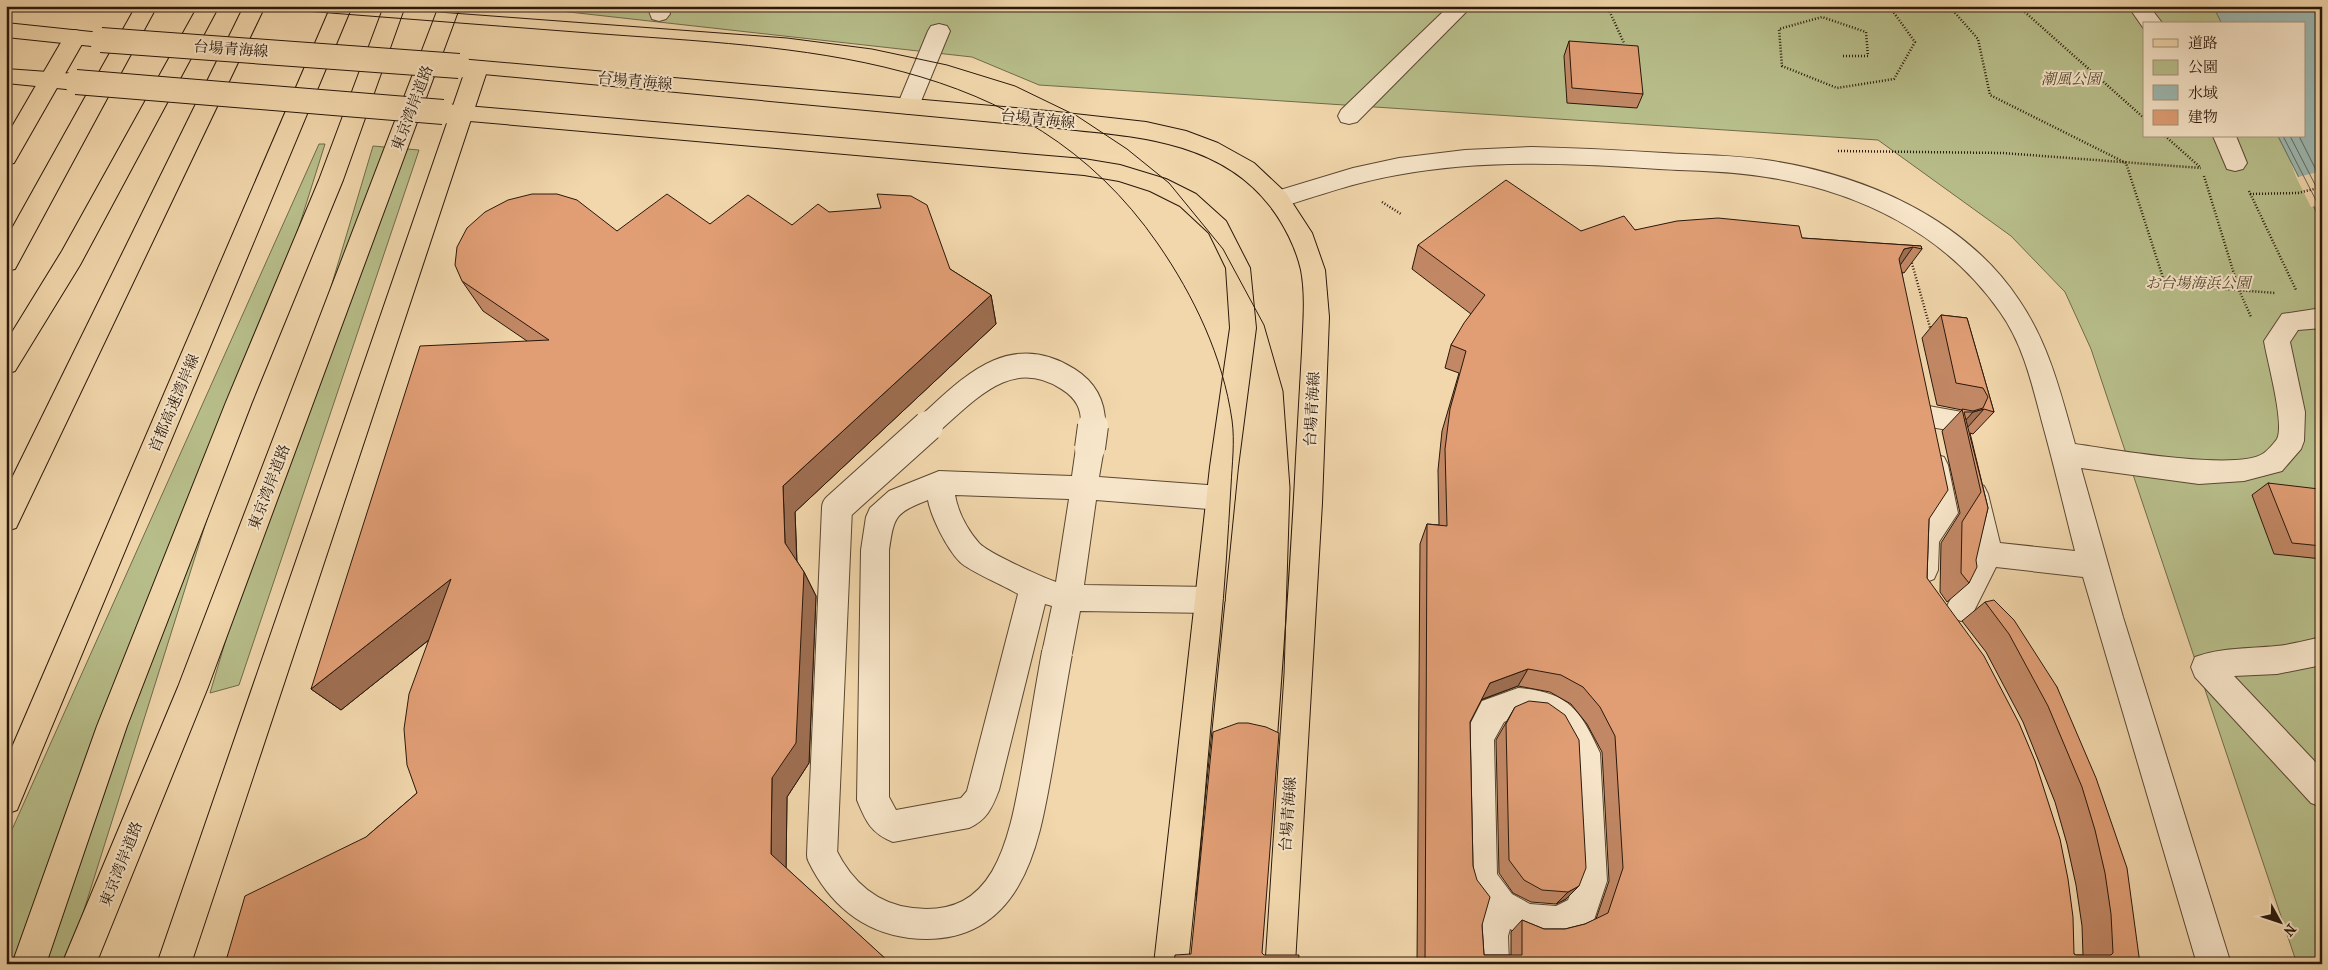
<svg xmlns="http://www.w3.org/2000/svg" width="2328" height="970" viewBox="0 0 2328 970" font-family="'IM FELL French Canon','Noto Serif JP',serif">
<style>
.green{fill:#b8bf8b;stroke:#706b4a}
.water{fill:#9cb8b1;stroke:#6e786e}
.pier{fill:#f2d7ac}
.lines{fill:none;stroke-linecap:round;stroke-linejoin:round}
.shore{stroke:#62685e;stroke-width:1}
.minor-casing{stroke:#5b4732;stroke-width:2}
.major-casing{stroke:#29170a;stroke-width:2}
.highway-casing{stroke:#29170a;stroke-width:2}
.path-far1{stroke:#29170a;stroke-width:2.5;stroke-dasharray:1 2;stroke-linecap:butt}
.path{stroke:#29170a;stroke-width:3;stroke-dasharray:1 2.5;stroke-linecap:butt}
.minor{fill:#f7e5c9;fill-rule:evenodd}
.major{fill:#f2d7ac;fill-rule:evenodd}
.highway{fill:#f2d7ac;fill-rule:evenodd}
.tram{stroke:#29170a;stroke-width:1}
.minor-bridge-far1-casing{stroke:#5b4732;stroke-width:26;stroke-linecap:butt}
.minor-bridge-casing{stroke:#5b4732;stroke-width:32;stroke-linecap:butt}
.major-bridge-casing{stroke:#29170a;stroke-width:26;stroke-linecap:butt}
.minor-bridge-far1{stroke:#f7e5c9;stroke-width:24}
.minor-bridge{stroke:#f7e5c9;stroke-width:30}
.major-bridge{stroke:#f2d7ac;stroke-width:24}
.wall{fill:#c28865;stroke:#29170a;fill-rule:evenodd}
.shaded-wall{fill:#9e6f52;stroke:#29170a}
.building{fill:#e19e75;stroke:#29170a;fill-rule:evenodd}
.labels{text-anchor:middle;dominant-baseline:central;stroke-width:4;stroke-linejoin:round;paint-order:stroke}
.street-label{font-size:15px;fill:#29170a;stroke:#f7e5c9}
.park-label{font-size:15px;font-style:italic;fill:#544931;stroke:#f7e5c9}
</style>
<rect width="100%" height="100%" fill="#f2d7ac"/>
<filter id="stains"><feTurbulence type="fractalNoise" baseFrequency=".004" numOctaves="4"/><feColorMatrix values="0 0 0 0 .2 0 0 0 0 .09 0 0 0 0 .02 0 0 0 .5 -.17"/></filter>
<radialGradient id="worn" r=".72"><stop offset=".6" stop-color="#630" stop-opacity="0"/><stop offset="1" stop-color="#630" stop-opacity=".3"/></radialGradient>
<g class="green">
<path d="M533,6H2213L2222,24H2144V136H2278L2322,223V964H2297L2091,349L2065,292L2011,236L1878,140L1039,85L972,57L533,8Z"/>
<path d="M319,144H325L67,964H6V843Z"/>
<path d="M373,146L419,150L239,685L210,693Z"/>
</g>
<path class="water" d="M2213,6H2322V223L2278,136H2304V24H2222Z"/>
<path class="pier" d="M2291,163L2298,177L2322,171V205L2311,207L2296,177Z"/>
<g class="lines">
<g class="shore">
<path d="M2283,136L2322,212"/>
<path d="M2290,136L2322,198"/>
<path d="M2299,136L2322,182"/>
</g>
<defs>
<g id="minor">
<path d="M647,6H668L670,14L666,19L659,21L652,19Z"/>
<path d="M1449,6H1472L1357,122L1349,124L1341,122L1338,116L1341,110Z"/>
<path d="M2128,6H2149L2163,24H2144V29Z"/>
<path d="M939,24L947,26L950,31L919,106L916,111L908,114L900,111L897,106L928,31L931,26Z"/>
<path d="M2213,136H2236L2247,163L2243,169L2235,171L2227,169Z"/>
<path d="M1532,147C1576,148 1620,150 1664,153C1698,155 1732,155 1766,160C1862,174 1964,217 2019,300C2049,344 2061,394 2075,444C2110,449 2238,472 2264,453C2268,450 2274,443 2277,439C2285,424 2267,360 2264,341L2282,314L2322,308V328L2298,330L2290,342L2305,412L2304,441L2301,449L2282,471L2244,481L2199,484L2081,468L2123,617L2231,964H2197L2083,577L1996,567L1971,617L1961,621L1951,617L1946,608L1974,553L1960,494L1964,486L1974,482L1984,486L1988,494L2000,543L2075,551C2064,508 2054,465 2042,422C2032,384 2023,344 2000,312C1946,234 1859,191 1766,177C1731,171 1695,171 1659,169C1572,163 1483,159 1397,175C1356,182 1317,196 1278,208L1270,205L1266,199L1270,193L1353,168L1399,158L1465,150Z"/>
<path d="M1923,405L1962,412L1966,420L1962,428L1953,431L1914,424L1910,416L1914,408Z"/>
<path d="M1090,437L1100,440L1104,448L1099,477L1221,486L1231,490L1235,498L1231,506L1221,510L1096,500L1084,585L1210,587L1220,591L1225,600L1220,609L1210,613L1080,611L1072,653L1068,663L1057,667L1046,663L1042,653L1052,606L1045,604L999,790C992,808 987,820 969,828L893,842C871,833 866,822 857,800L861,550L866,517L870,508L889,491L939,471L1072,476L1076,448L1080,440ZM955,495L1069,499L1056,582C1042,577 988,553 979,543C967,529 958,512 955,495ZM928,500C931,517 947,549 960,562C969,571 1005,586 1018,594L967,791L961,798L896,810L889,797V550C894,516 895,513 928,500Z"/>
<path d="M1934,454L1944,457L1948,465L1958,513L1939,542L1938,570L1934,579L1924,583L1914,579C1902,553 1914,531 1930,511L1920,465L1924,457Z"/>
<path d="M2322,637V665L2277,674L2234,676L2322,769V807L2311,803L2195,677L2191,667L2195,657C2222,647 2248,649 2276,646C2291,645 2307,640 2322,637Z"/>
<path d="M1518,688C1568,692 1580,709 1600,753L1607,881L1593,923C1561,939 1544,947 1510,929L1508,936L1509,964H1475L1474,936L1482,909L1469,891L1465,879L1463,738L1482,701ZM1518,716L1538,718L1555,730L1569,755L1575,881L1568,900L1556,906L1530,904L1512,894L1497,874L1494,740L1504,722Z"/>
</g>
<g id="major">
<path d="M6,23L101,33L109,35L112,40L109,45L101,47L6,37Z"/>
<path d="M459,59L1048,111L1146,122L1186,131L1218,143L1254,163L1286,193L1312,233L1325,270L1329,317L1322,503L1295,964H1261C1273,795 1288,626 1296,458C1298,422 1300,387 1302,351C1303,325 1306,296 1301,270C1296,248 1284,224 1270,206C1217,137 1126,136 1048,127L451,71L448,66L451,61Z"/>
<path d="M6,69L76,74L84,77L87,82L84,87L76,90L6,83Z"/>
<path d="M443,104L1084,159L1120,165L1166,179L1196,194L1226,221L1250,268L1256,328L1238,467L1188,964H1154L1210,467L1230,328L1226,268L1209,233L1180,206L1150,191L1119,181L1084,175L435,118L432,112L435,106Z"/>
</g>
<g id="highway">
<path d="M136,6H157L15,269L6,271V239Z"/>
<path d="M198,6H219L80,265L15,371L6,374V342L62,251Z"/>
<path d="M244,6H265L16,528L6,531V490Z"/>
<path d="M331,6H352L17,810L6,814V761Z"/>
<path d="M384,6H405L343,180L252,402L127,726L46,964H12L97,726L226,402L319,180Z"/>
<path d="M439,6H460L208,687L96,964H62L178,687Z"/>
<path d="M75,30L83,32L86,37L14,163L6,165V137L67,32Z"/>
<path d="M477,61L485,63L488,68L191,964H157L466,68L469,63Z"/>
</g>
</defs>
<use href="#minor" class="minor-casing"/>
<use href="#major" class="major-casing"/>
<use href="#highway" class="highway-casing"/>
<g class="path-far1">
<path d="M1607,6L1624,43"/>
<path d="M1949,6L1978,39L1990,95L2126,163L2165,284L2275,293"/>
<path d="M2018,6L2144,118"/>
<path d="M1843,56H1868L1866,32L1822,17L1779,29L1782,66L1837,88L1894,79L1915,42L1889,6"/>
<path d="M2165,136L2200,167"/>
<path d="M1838,151L2003,153L2201,168"/>
<path d="M2204,176L2239,290L2251,317"/>
<path d="M2249,191L2296,290"/>
<path d="M2250,194L2298,193L2322,187"/>
<path d="M1382,202L1401,214"/>
<path d="M1911,260L1931,331"/>
</g>
<path class="path" d="M2317,465L2322,475"/>
<use href="#minor" class="minor"/>
<use href="#major" class="major"/>
<use href="#highway" class="highway"/>
<g class="tram">
<path d="M240,6C356,15 472,24 589,33C801,49 1024,50 1158,244C1194,296 1223,357 1232,420C1235,442 1232,464 1231,486C1228,536 1225,586 1220,636C1210,724 1204,813 1196,901"/>
<path d="M358,6L787,38L872,49L947,65L1015,86L1077,116L1127,149L1169,183L1223,249L1264,325L1283,391L1290,488L1284,674L1265,964"/>
</g>
<defs>
<path id="minor-bridge-far1" d="M926,427C967,391 1009,341 1068,379C1087,391 1094,406 1093,427"/>
<g id="minor-bridge">
<path d="M928,426L837,508L822,855C840,892 869,918 911,923C1009,934 1024,842 1037,769C1044,730 1050,691 1057,653"/>
<path d="M1090,448L1093,426"/>
</g>
<g id="major-bridge">
<path d="M101,40L459,66"/>
<path d="M76,82L443,112"/>
</g>
</defs>
<use href="#minor-bridge-far1" class="minor-bridge-far1-casing"/>
<use href="#minor-bridge" class="minor-bridge-casing"/>
<use href="#major-bridge" class="major-bridge-casing"/>
<use href="#minor-bridge-far1" class="minor-bridge-far1"/>
<use href="#minor-bridge" class="minor-bridge"/>
<use href="#major-bridge" class="major-bridge"/>
</g>
<g class="wall">
<path d="M1569,41L1643,94L1637,108L1567,103L1564,56Z"/>
<path d="M829,212L950,269L991,295L996,324L795,512L797,561L804,572L816,596L809,763L787,797L786,868L891,964H225L366,837L417,793L429,640L341,710L311,689L527,341L483,311L462,281L617,231L710,224L792,225Z"/>
<path d="M1635,230L1802,238L1921,246L1922,249L1904,273L1902,272L1929,519L1927,578L2074,954L2076,955H2083L2082,926L2076,885L2067,844L2055,802L2023,722L1986,652L1962,621L1985,602L2057,687L2140,964H1417L1420,544L1427,524L1439,525L1438,470L1442,431L1459,373L1445,368L1451,345L1471,314L1412,269L1418,245L1581,231ZM1518,686L1550,692L1571,704L1587,724L1602,752L1609,881L1596,919L1585,924L1565,929H1544L1522,920L1511,932V955H1484L1482,925L1473,866L1470,722L1481,700Z"/>
<path d="M1941,315L1967,318L1994,412L1973,434L1970,433L1988,508L1969,583L1947,602L1940,592L1941,543L1960,513L1942,431L1962,410L1937,405L1922,338Z"/>
<path d="M2268,483L2322,497V559L2274,554L2252,495Z"/>
<path d="M1515,707L1579,886L1566,899L1556,904L1531,902L1513,893L1499,873L1496,740Z"/>
</g>
<g class="shaded-wall">
<path d="M1913,247L1896,271L1887,273L1904,249Z"/>
<path d="M991,295L996,324L795,512L797,568L785,543L783,486Z"/>
<path d="M1984,409L1967,428L1965,421L1973,412Z"/>
<path d="M804,572L816,596L809,763L787,797L786,871L771,854L772,778Z"/>
<path d="M451,579L475,603L341,710L311,689Z"/>
<path d="M1528,669L1518,686L1480,700L1490,683Z"/>
<path d="M1579,886L1566,899L1556,904L1568,892Z"/>
</g>
<g class="building">
<path d="M1569,41L1638,46L1643,94L1572,88Z"/>
<path d="M1506,180L1581,231L1624,216L1635,230L1677,221L1718,218L1799,226L1802,238L1921,246L1922,249L1913,247L1904,249L1899,259L1948,490L1929,519L1927,578L1984,656L2019,723L2035,761L2060,839L2068,879L2073,917L2074,954L2076,955H2111L2113,953L2111,914L2105,873L2095,830L2082,787L2048,706L2009,634L1985,602L1994,600L2014,620L2057,687L2096,778L2127,868L2140,964H1425L1427,524L1447,526L1445,449L1450,409L1466,351L1451,345L1464,323L1485,295L1418,245ZM1528,669L1561,675L1583,687L1600,707L1615,736L1623,868L1608,913L1585,924L1565,929H1544L1522,920V955H1484L1482,925L1490,897L1477,880L1473,866L1470,722L1490,683Z"/>
<path d="M532,194H557L577,200L617,231L667,194L710,224L748,195L792,225L818,204L829,212L881,208L877,194L911,196L927,205L950,269L991,295L783,486L785,543L804,572L796,743L772,778L771,854L888,961L886,964H225L245,896L366,837L417,793L407,765L404,729L409,694L451,579L311,689L420,346L549,340L462,281L455,265L457,247L467,228L485,212L508,200Z"/>
<path d="M1941,315L1967,318L1994,412L1984,409L1973,412H1964L1988,508L1976,560L1977,567L1969,583L1961,573L1962,522L1981,492L1962,409L1973,411L1983,408L1988,397L1983,388L1956,383Z"/>
<path d="M2268,483L2319,489L2322,497V546L2292,543Z"/>
<path d="M1529,701L1548,703L1565,715L1579,740L1586,868L1579,886L1568,892L1542,890L1524,880L1509,860L1506,724L1515,707Z"/>
<path d="M1238,723H1248L1266,727L1279,733L1262,953L1264,955H1299L1298,964H1174L1175,955L1191,954L1213,732Z"/>
</g>
<g class="labels">
<g class="street-label">
<text transform="translate(231 49) rotate(4)">台場青海線</text>
<text transform="translate(635 81) rotate(5)">台場青海線</text>
<text transform="translate(412 108) rotate(-69)">東京湾岸道路</text>
<text transform="translate(1038 119) rotate(6)">台場青海線</text>
<text transform="translate(174 403) rotate(-67)">首都高速湾岸線</text>
<text transform="translate(1312 409) rotate(-87)">台場青海線</text>
<text transform="translate(269 487) rotate(-69)">東京湾岸道路</text>
<text transform="translate(1288 814) rotate(-86)">台場青海線</text>
<text transform="translate(121 864) rotate(-68)">東京湾岸道路</text>
</g>
<g class="park-label">
<text x="2071" y="79">潮風公園</text>
<text x="2198" y="283">お台場海浜公園</text>
</g>
</g>
<rect width="2328" height="970" fill="none" stroke="#f2d7ac" stroke-width="25"/>
<rect x="8" y="8" width="2313" height="955" fill="none" stroke="#29170a" stroke-width="2.5"/>
<rect x="12" y="12" width="2303" height="945" fill="none" stroke="#29170a"/>
<rect x="2143" y="22" width="162" height="115" fill="#f7e5c9" stroke="#a5937d"/>
<rect x="2153" y="39" width="25" height="8" fill="#f2d7ac" stroke="#a5937d"/>
<text x="2188" y="48" font-size="15" fill="#29170a">道路</text>
<rect x="2153" y="60" width="25" height="15" fill="#b8bf8b" stroke="#a5937d"/>
<text x="2188" y="72" font-size="15" fill="#29170a">公園</text>
<rect x="2153" y="85" width="25" height="15" fill="#9cb8b1" stroke="#a5937d"/>
<text x="2188" y="98" font-size="15" fill="#29170a">水域</text>
<rect x="2153" y="110" width="25" height="15" fill="#e19e75" stroke="#a5937d"/>
<text x="2188" y="122" font-size="15" fill="#29170a">建物</text>
<g transform="translate(2280 922) rotate(130)" stroke="#f7e5c9" stroke-width="4" paint-order="stroke">
<path d="M0-4L9 19L0 12L-9 19Z" fill="#29170a"/>
<text y="-8" font-size="14" font-weight="bold" text-anchor="middle" fill="#29170a">N</text>
</g>
<rect width="100%" height="100%" filter="url(#stains)"/>
<rect width="100%" height="100%" fill="url(#worn)"/>
</svg>
